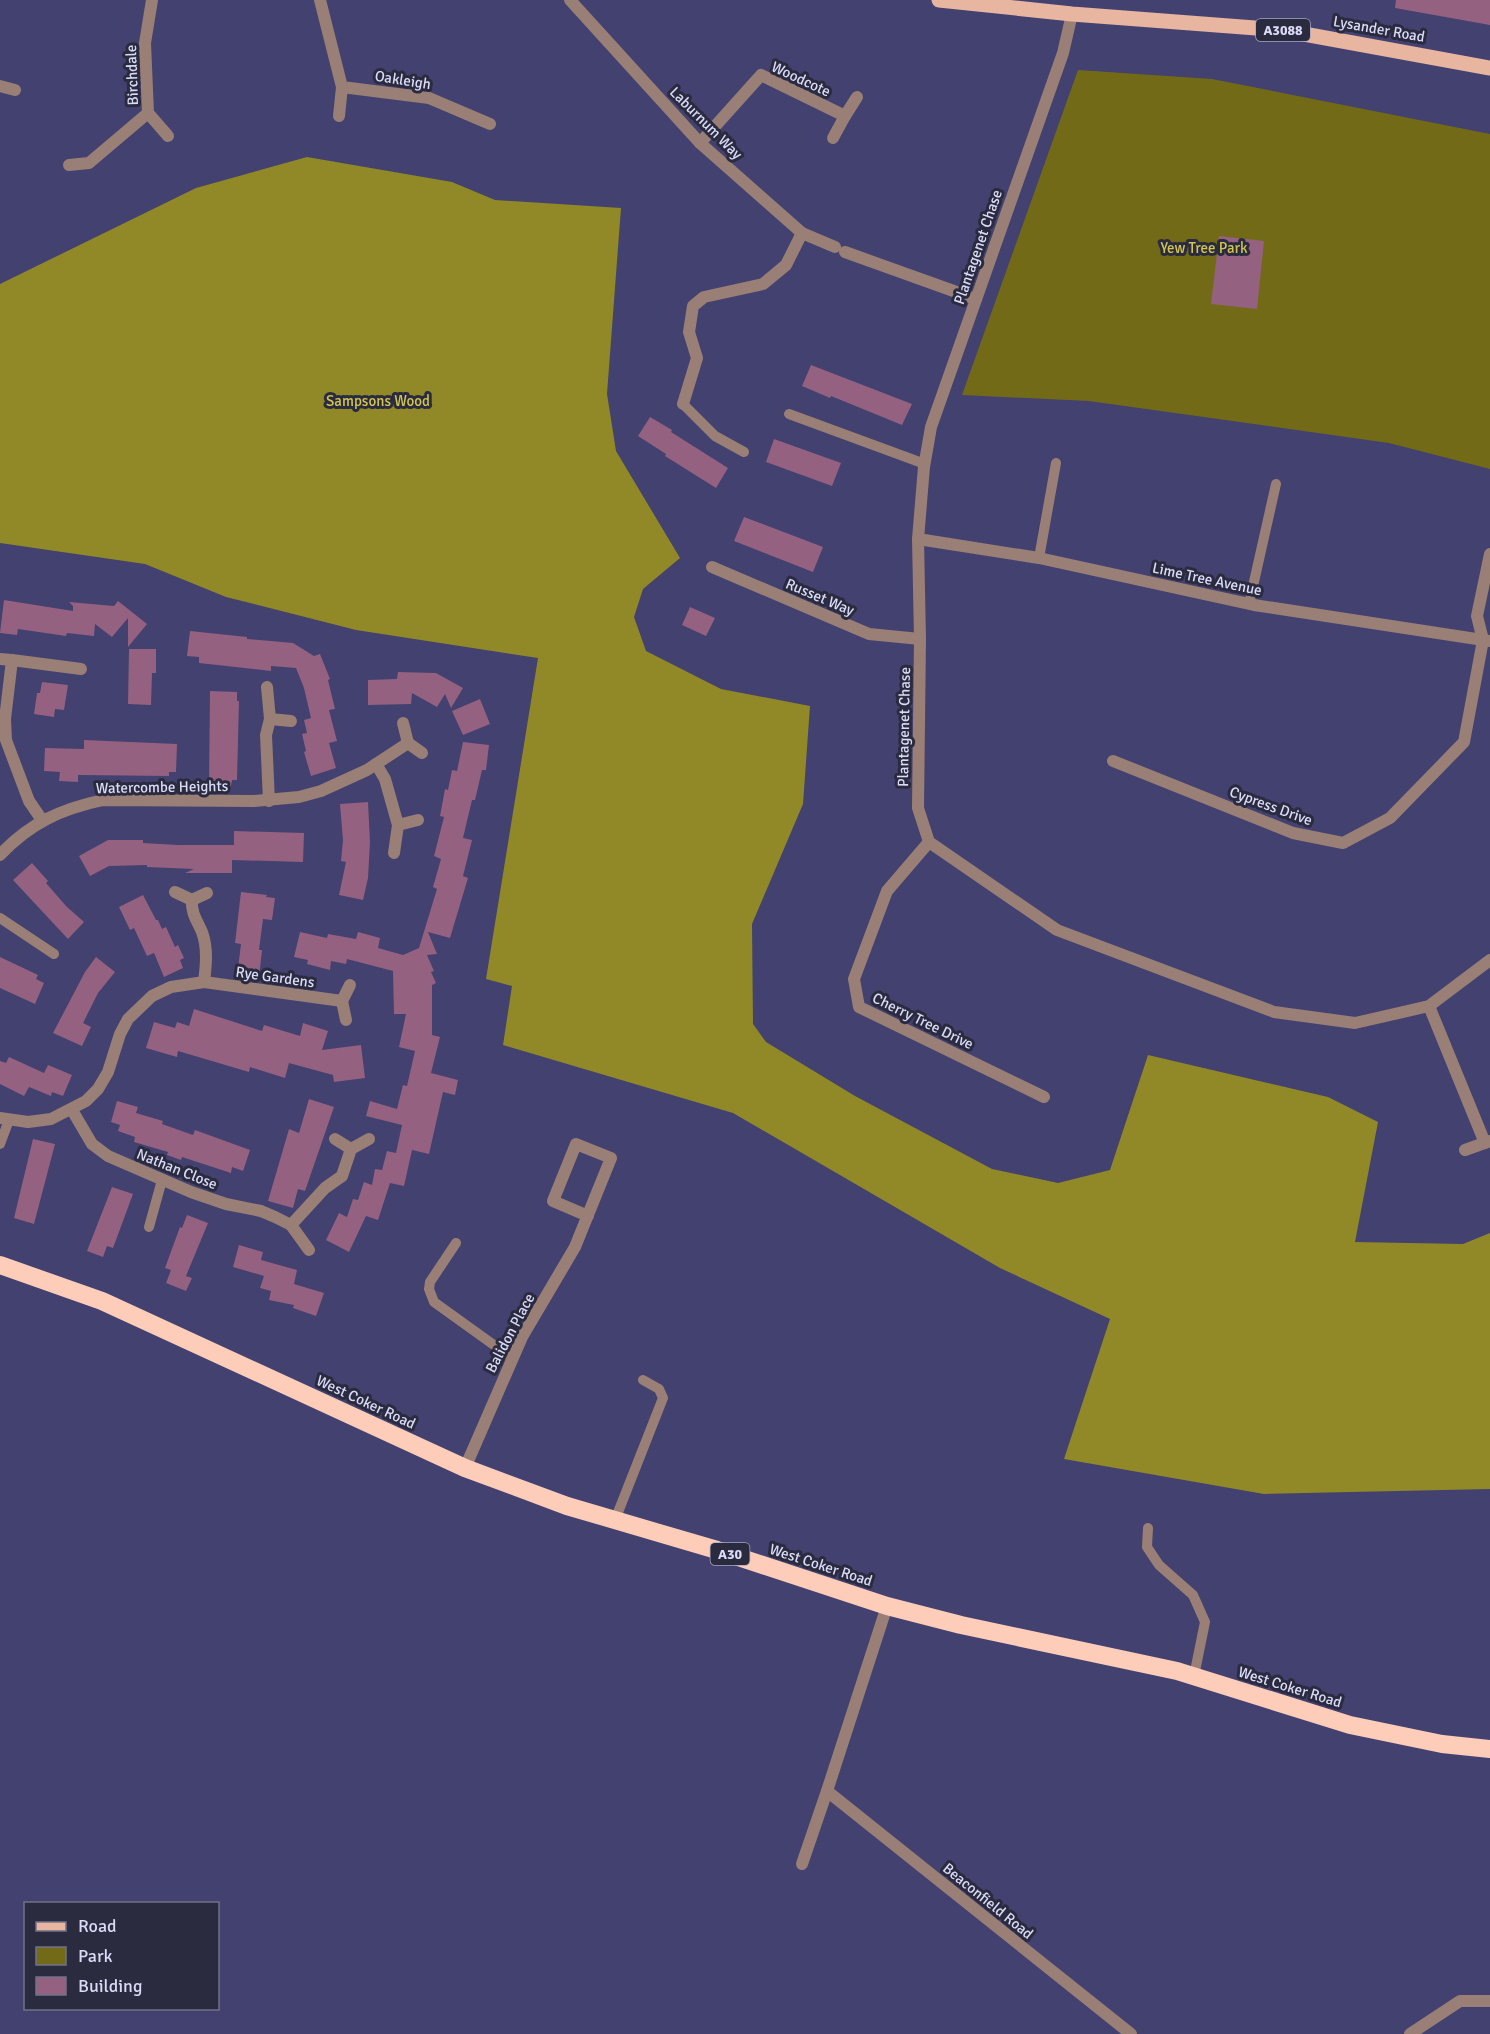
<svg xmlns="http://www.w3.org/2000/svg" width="1490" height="2034" viewBox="0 0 1490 2034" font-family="Signika,sans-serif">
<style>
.green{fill:#736a17}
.forest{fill:#918827}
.building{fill:#946180}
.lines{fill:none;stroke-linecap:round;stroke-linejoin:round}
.lane{stroke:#997f75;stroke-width:10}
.street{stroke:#997f75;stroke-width:12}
.primary{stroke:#e8b5a0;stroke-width:15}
.highway{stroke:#fecdb9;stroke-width:18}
.labels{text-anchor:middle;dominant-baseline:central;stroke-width:6;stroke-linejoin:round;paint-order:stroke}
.shield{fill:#2b2b40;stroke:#a6a6c0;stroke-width:1.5}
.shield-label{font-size:14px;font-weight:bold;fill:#dadbf7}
.street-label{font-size:15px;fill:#dadbf7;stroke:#2b2b40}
.park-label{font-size:15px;fill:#d2c64f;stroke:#2b2b40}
</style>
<rect width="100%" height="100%" fill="#42416f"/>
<path class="green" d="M1078,70L1212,79L1490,134V469L1389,443L1089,401L962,395Z"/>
<path class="forest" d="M307,157L452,182L495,200L621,208L607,394L616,451L680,558L643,589L634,617L646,651L721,689L810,706L803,804L752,924L753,1024L766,1042L855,1096L992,1169L1058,1183L1110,1170L1148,1055L1328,1097L1378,1122L1355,1242L1463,1244L1490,1233V1489L1264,1494L1064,1459L1110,1319L1000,1268L733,1113L503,1045L512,986L486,979L538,658L356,630L226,597L145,564L0,543V284L196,188Z"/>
<g class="building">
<path d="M1396,0H1490V25L1395,8Z"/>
<path d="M1219,236L1264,241L1257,309L1211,304Z"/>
<path d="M811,365L912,404L902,425L831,396L830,398L802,386Z"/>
<path d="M650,417L672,430L671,432L728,468L716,488L665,456L666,454L638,436Z"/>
<path d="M774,439L841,463L832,486L766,462Z"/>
<path d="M744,517L823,547L813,572L734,541Z"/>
<path d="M4,600L73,611V606L69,602L114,606L118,601L147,624L128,647V618L112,637L95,624L94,636L67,633L66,636L18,629L17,635L0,633Z"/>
<path d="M690,607L715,618L706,636L682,625Z"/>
<path d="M190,631L247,637V639L293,643L314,656L320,654L330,679L328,680L335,709L329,710L337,741L329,743L336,768L311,776L304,752L306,751L302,734L307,733L304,720L311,718L304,688L296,668L271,666V671L199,663V657L187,656Z"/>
<path d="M129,649H156V673H152L151,705L128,704Z"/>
<path d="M398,672L436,673L463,688L451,708L445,694L437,707L412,693L411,704L368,705V680L397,679Z"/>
<path d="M42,682L68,685L64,710L55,709L54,717L34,714L37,693H40Z"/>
<path d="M210,691L237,692V701H239L237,780H232L231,786L209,785Z"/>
<path d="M480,699L490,724L463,735L452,711Z"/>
<path d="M84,740L177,744L176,772H169V776L78,775V782L59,781L60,772L44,771L45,748L84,749Z"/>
<path d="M463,742L489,745L486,770H482L475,800H472L463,838L472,840L463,876L468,878L450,938L428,932L437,954L427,955L434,971L431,972L436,983L432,985V1035L440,1037L431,1073L458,1080L455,1095L443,1092L429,1154L412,1150L404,1186L390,1183L378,1220L366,1216L349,1252L326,1240L339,1213L347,1217L353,1199L358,1200L364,1182L372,1185L375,1169L382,1170L387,1151L396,1153L402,1125L366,1116L370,1101L397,1109L403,1085L407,1086L415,1051L399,1047L406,1014H394L393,971L347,959L346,964L331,961L330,970L307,964L308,960L294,957L300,932L327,938L328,934L356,939L358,932L380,938L378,948L403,955L419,948L437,889L433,887L441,859L434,856L444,817L440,816L445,789L448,790L452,770L457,771Z"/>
<path d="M368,802L370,842L368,878L363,900L339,895L346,862L341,861L343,840L340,804Z"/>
<path d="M234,831L304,833L303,862L232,860V873H185L194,869L147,867V865L109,866L90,876L79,856L108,840H143V843L178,845H234Z"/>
<path d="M32,863L48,881L46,883L66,906L84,922L68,939L13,880Z"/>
<path d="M241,892L267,895L266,897L275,898L272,920L263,919L259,950H262L259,978L237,976L241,944L235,943Z"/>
<path d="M143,895L156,920H158L162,929L166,927L175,947L178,945L184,958L180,960L183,968L164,977L154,953L147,956L134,928L130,930L119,907Z"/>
<path d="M0,957L38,975L36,979L44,983L35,1004L0,988Z"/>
<path d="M96,957L115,972L98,993L83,1023L91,1027L82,1046L53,1033L85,972Z"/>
<path d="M194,1009L262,1031L264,1025L300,1036L303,1023L328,1031L322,1050L361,1045L365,1078L334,1082L333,1075L289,1063L285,1078L250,1067L249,1072L178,1051L177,1057L146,1048L154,1022L175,1028L177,1022L189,1026Z"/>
<path d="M9,1057L44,1073L48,1065L72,1075L63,1096L52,1092L51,1096L29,1087L24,1096L0,1084V1061L6,1063Z"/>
<path d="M309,1099L334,1107L305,1191L298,1189L293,1208L268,1201L289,1129L299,1133Z"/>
<path d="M117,1101L138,1107L136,1113L163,1121L162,1124L193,1135L195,1130L250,1150L243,1171L232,1167L231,1173L182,1157L181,1160L167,1155L168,1152L134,1142L135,1137L118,1131L120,1125L111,1122Z"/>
<path d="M33,1139L55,1144L34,1224L14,1218Z"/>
<path d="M112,1187L133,1194L113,1248L107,1246L103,1257L87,1251Z"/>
<path d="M187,1215L208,1223L186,1276L192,1278L186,1291L166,1283L171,1270L165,1268L180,1227L182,1228Z"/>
<path d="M239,1245L263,1252L261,1260L297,1270L294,1284L324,1293L316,1316L293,1308L294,1305L269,1300L271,1291L260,1288L264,1276L233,1267Z"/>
</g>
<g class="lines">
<g class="lane">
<path d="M683,404L715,436L744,452"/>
<path d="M789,414L925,464"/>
<path d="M1039,558L1056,463"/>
<path d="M1249,604L1276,484"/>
<path d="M0,918L54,954"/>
<path d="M0,1144L9,1120"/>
<path d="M149,1227L162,1180"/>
<path d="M456,1243L430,1282L429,1289L434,1302L512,1358"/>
<path d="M615,1520L663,1398L659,1389L643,1380"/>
<path d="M1148,1528L1147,1547L1159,1565L1193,1595L1205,1622L1194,1676"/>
</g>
<g class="street">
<path d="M320,0L342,87L429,98L490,124"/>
<path d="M570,0L700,143L802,233L835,247"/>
<path d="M1072,14L1063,53L931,427L924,467L918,539L920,639L918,808L929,842L1057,930L1274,1012L1355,1023L1429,1006L1490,960"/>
<path d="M0,86L15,90"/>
<path d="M148,113L168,136"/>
<path d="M339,116L342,87"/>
<path d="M833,138L845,116"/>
<path d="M700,143L761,75L845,116L857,97"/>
<path d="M69,165L89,163L148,113L145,43L152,0"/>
<path d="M845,252L976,299"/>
<path d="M683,404L697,358L689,332L693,306L704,297L763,284L786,265L802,233"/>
<path d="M918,539L1039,558L1254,605L1490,641"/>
<path d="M712,567L869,634L920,639"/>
<path d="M0,659L12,660L5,719L6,740L29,801L42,820"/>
<path d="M12,660L81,669"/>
<path d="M267,687L270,719L266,735L269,801"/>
<path d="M270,719L291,721"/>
<path d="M403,723L408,743"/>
<path d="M1113,761L1293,833L1343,843L1390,818L1464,742L1483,640L1477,616L1490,554"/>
<path d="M376,764L385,779L398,825L394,853"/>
<path d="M398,825L418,820"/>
<path d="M929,842L887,891L854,979L859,1007L1044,1097"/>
<path d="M0,855C30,823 61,809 103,800L254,801L299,797L321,791L367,770L408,743L422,753"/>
<path d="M175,892L192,900"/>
<path d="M204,982C206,966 208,948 202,932C197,920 191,914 192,900L207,893"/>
<path d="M342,1001L350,985"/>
<path d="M1429,1006L1485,1143"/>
<path d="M72,1110L92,1144L108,1156L191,1192L226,1204L261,1211L275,1217L291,1225L309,1250"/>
<path d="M0,1118L28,1122L51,1119L86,1101L98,1089L108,1072L120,1034L128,1019L152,996L171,987L204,982L342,1001L346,1020"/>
<path d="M335,1139L351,1149"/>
<path d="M1465,1150L1490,1141"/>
<path d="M291,1225L325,1188L342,1176L351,1149L369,1139"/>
<path d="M465,1468L522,1337L575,1247L611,1158L576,1144L553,1201L588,1216"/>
<path d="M887,1606L827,1791L1131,2034"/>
<path d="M802,1864L827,1791"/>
<path d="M1410,2034L1460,2001H1490"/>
</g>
<path class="primary" d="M939,0L1072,14L1282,30L1490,68"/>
<path class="highway" d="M0,1265L102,1301L465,1468L567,1506L717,1550L887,1606L961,1625L1177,1671L1350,1725L1442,1744L1490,1749"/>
</g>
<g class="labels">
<g class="shield">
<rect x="1256" y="19" width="54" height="22" rx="4.5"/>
<rect x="710.5" y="1543" width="39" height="22" rx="4.5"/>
</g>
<g class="shield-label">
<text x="1283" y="30">A3088</text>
<text x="730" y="1554">A30</text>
</g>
<g class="street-label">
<text transform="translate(1379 29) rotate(10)">Lysander Road</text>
<text transform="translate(132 75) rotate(-92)">Birchdale</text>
<text transform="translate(801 79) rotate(25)">Woodcote</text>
<text transform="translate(403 80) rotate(9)">Oakleigh</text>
<text transform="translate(706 123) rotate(45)">Laburnum Way</text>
<text transform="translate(978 247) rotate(-71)">Plantagenet Chase</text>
<text transform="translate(1207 579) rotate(12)">Lime Tree Avenue</text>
<text transform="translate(820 597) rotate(23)">Russet Way</text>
<text transform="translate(904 727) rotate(-89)">Plantagenet Chase</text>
<text transform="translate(162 787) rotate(-1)">Watercombe Heights</text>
<text transform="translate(1271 806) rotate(20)">Cypress Drive</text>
<text transform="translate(275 977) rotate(8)">Rye Gardens</text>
<text transform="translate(923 1021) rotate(26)">Cherry Tree Drive</text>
<text transform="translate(177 1169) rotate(22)">Nathan Close</text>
<text transform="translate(510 1333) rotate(-62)">Balidon Place</text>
<text transform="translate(366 1402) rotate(25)">West Coker Road</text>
<text transform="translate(821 1565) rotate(18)">West Coker Road</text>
<text transform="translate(1290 1687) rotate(17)">West Coker Road</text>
<text transform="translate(988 1901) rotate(39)">Beaconfield Road</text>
</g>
<g class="park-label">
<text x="1204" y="248">Yew Tree Park</text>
<text x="378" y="401">Sampsons Wood</text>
</g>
</g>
<rect x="24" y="1902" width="195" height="108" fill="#2b2b40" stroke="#717189" stroke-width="1.5"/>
<rect x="36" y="1922" width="30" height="9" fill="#e8b5a0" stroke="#717189" stroke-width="1.5"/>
<text x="78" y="1932" font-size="18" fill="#dadbf7">Road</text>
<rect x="36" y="1947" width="30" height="18" fill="#736a17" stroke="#717189" stroke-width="1.5"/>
<text x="78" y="1962" font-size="18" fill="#dadbf7">Park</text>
<rect x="36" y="1977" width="30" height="18" fill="#946180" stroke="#717189" stroke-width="1.5"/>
<text x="78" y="1992" font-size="18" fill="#dadbf7">Building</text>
</svg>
